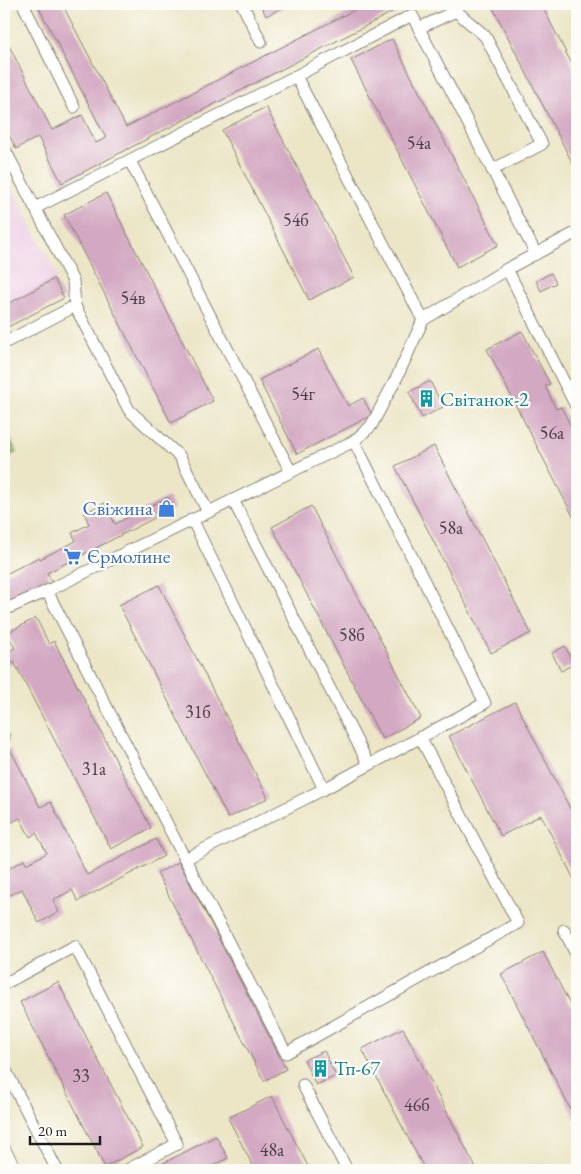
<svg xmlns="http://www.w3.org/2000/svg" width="581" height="1174" viewBox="0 0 581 1174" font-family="'EB Garamond',serif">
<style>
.built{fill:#eed0e7}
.green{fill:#9bc06b;stroke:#5c6e44}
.building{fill:#d3a8c2}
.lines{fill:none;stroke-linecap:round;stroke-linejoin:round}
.service-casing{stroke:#848172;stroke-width:13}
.service{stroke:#fff;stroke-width:11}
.labels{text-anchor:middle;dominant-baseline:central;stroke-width:4.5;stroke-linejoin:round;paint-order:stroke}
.number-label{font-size:18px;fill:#4a3f46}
.culture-label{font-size:20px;fill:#0d838f;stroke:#fdfcf7;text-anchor:start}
.shop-label{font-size:20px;fill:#366cbe;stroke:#fdfcf7;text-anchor:end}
</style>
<rect width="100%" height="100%" fill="#fdfcf7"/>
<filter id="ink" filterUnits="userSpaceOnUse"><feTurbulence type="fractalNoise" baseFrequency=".02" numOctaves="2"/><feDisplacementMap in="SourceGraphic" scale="10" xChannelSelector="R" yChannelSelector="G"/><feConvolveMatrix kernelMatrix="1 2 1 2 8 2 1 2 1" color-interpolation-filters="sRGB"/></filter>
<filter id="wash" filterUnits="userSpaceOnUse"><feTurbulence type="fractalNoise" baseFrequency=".0096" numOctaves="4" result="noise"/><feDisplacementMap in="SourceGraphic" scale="20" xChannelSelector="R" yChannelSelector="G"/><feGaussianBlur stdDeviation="1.12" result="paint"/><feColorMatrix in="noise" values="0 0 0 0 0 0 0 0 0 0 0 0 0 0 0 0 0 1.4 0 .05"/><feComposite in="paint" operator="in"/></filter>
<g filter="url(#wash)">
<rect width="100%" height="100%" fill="#ece6c7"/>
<path class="built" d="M4,172L58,278L4,306Z"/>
<path class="green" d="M4,428L17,452L4,459Z"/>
<g id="blocks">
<g class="building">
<path d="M37,4H62L126,127L366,4H408L62,183L38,137L16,149L4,125V36L52,130L82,115L96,143L106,138Z"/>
<path d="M260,4H290L266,16Z"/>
<path d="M491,4H541L577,74V172Z"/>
<path d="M392,39L498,245L457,267L351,60Z"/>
<path d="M266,107L354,277L309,300L222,130Z"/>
<path d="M106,193L213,401L171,423L64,215Z"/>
<path d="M551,273L556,283L541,291L536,281Z"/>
<path d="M54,279L64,298L4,329V306Z"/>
<path d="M522,331L550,384L545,386L556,409L561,407L577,438V444L575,445L577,449V524L487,349Z"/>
<path d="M318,349L348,406L363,398L372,415L297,454L259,380Z"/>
<path d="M430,381L443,407L422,418L409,392Z"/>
<path d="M434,446L531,633L491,653L395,466Z"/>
<path d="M168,497L174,508L47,573L52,582L9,604L4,595V575L39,557L40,559L76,541L72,533L89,524L84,513L105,503L115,524Z"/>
<path d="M311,506L421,718L382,739L272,527Z"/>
<path d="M159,585L268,798L228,818L119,605Z"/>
<path d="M36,618L49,644L54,641L151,828L111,849L14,662L4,667V653L15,648L7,633Z"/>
<path d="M565,646L574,664L561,671L552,653Z"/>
<path d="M515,702L577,822V885L541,815L501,836L449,736Z"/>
<path d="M10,749L40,807L51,802L87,875L156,839L164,856L78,901L72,890L53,900L59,912L39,923L22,889L4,898V871L24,860L26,864L47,853L36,833L30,837L20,818L4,826V752Z"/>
<path d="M179,862L286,1069L264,1081L157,873Z"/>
<path d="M543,952L577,1018V1122L501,974Z"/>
<path d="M58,982L143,1147L105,1167L20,1002Z"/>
<path d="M403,1028L477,1170H425L404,1130L362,1049Z"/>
<path d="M324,1051L336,1076L316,1085L304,1060Z"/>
<path d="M272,1096L288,1128L310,1170H255L228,1118Z"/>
<path d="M216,1136L228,1158L205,1170H150Z"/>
</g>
</g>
</g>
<g filter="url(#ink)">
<use href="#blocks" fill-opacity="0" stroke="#848172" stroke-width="1"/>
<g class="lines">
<defs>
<g id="service">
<path d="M23,4L74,107"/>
<path d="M242,4L261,42"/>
<path d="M419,28L456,11L485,36L542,144L492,170"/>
<path d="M296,76L423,320"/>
<path d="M4,148L73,281L75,306L129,410L180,457L208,512"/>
<path d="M130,161L291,472"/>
<path d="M35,208L296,76L412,15L536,254"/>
<path d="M507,269L577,408"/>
<path d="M4,343L75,306"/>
<path d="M354,441L485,703L324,789L185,859L286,1053L518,923L420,737"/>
<path d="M233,500L369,765"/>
<path d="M192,519L324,789"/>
<path d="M47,591L185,859"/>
<path d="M4,610L47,591L354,441L371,426L397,377L423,320L507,269L577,232"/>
<path d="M4,737V738"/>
<path d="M564,930L577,956"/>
<path d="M4,984L75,946L177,1144L127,1170"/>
<path d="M4,1067L57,1170"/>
<path d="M303,1085L347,1170"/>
<path d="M4,1148L16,1170"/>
</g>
</defs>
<use href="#service" class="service-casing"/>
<use href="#service" class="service"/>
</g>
</g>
<defs>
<symbol id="building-bare" viewBox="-9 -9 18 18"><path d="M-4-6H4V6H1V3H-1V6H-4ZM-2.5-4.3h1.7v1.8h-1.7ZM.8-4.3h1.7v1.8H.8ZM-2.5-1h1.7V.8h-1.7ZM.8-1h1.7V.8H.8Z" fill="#0f9aa8" stroke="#fdfcf7" stroke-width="2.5" paint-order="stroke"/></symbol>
<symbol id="shop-bare" viewBox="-9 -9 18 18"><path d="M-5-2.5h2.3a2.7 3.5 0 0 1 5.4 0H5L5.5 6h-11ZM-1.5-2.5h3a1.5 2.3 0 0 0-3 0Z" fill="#3f7fe0" stroke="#fdfcf7" stroke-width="2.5" paint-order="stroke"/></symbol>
<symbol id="supermarket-bare" viewBox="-9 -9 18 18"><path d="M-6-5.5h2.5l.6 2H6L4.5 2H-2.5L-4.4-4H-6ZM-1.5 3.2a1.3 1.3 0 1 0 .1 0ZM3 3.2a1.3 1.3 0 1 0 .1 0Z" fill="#3f7fe0" stroke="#fdfcf7" stroke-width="2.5" paint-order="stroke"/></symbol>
</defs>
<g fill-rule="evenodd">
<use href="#building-bare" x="414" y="386" width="25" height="25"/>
<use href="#shop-bare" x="154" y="496" width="25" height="25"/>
<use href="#supermarket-bare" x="60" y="544" width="25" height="25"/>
<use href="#building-bare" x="308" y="1056" width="25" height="25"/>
</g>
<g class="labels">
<g class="number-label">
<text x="419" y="142">54а</text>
<text x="296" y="219">54б</text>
<text x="133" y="297">54в</text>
<text x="303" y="393">54г</text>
<text x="552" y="432">56а</text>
<text x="451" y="527">58а</text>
<text x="352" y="634">58б</text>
<text x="198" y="711">31б</text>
<text x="94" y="768">31а</text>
<text x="81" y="1075">33</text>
<text x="417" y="1104">46б</text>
<text x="272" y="1149">48а</text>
</g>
<g class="culture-label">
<text x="440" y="399">Світанок-2</text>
<text x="334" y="1068">Тп-67</text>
</g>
<g class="shop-label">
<text x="153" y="508">Свіжина</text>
<text x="87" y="556" text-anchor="start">Єрмолине</text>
</g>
</g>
<rect width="581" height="1174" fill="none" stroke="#fdfcf7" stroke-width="20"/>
<path d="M30 1136v8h70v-8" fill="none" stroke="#1c1c1c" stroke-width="2.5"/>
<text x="38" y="1136" font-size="15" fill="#1c1c1c" stroke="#fdfcf7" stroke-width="4" paint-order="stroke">20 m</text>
</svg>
